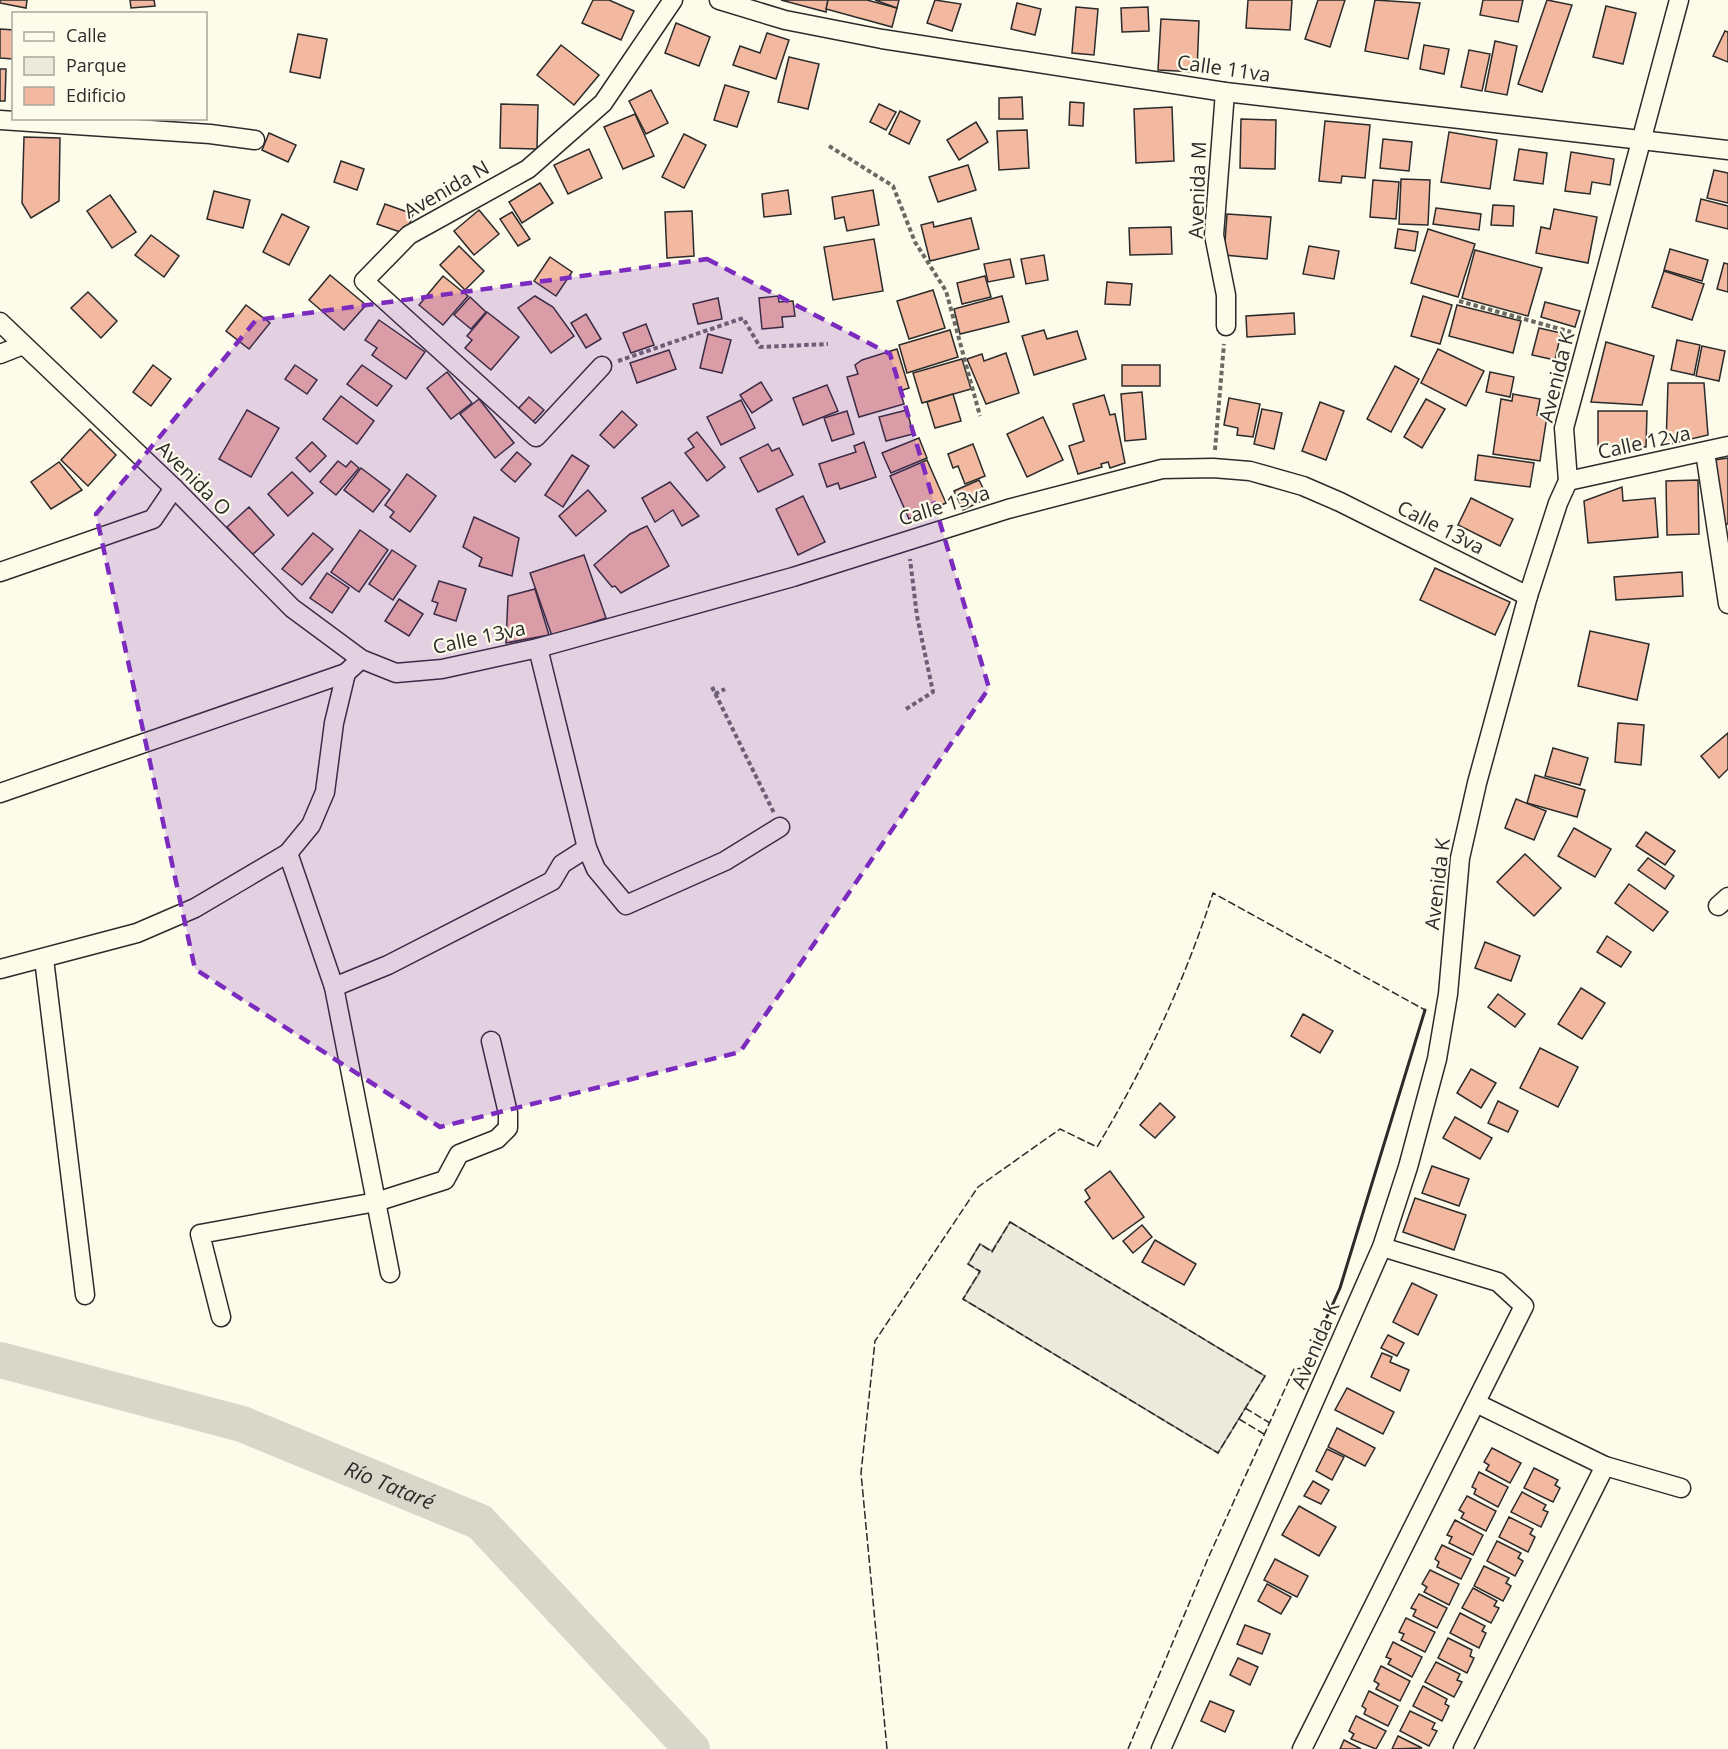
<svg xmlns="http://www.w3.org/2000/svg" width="1728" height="1749" viewBox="0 0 1728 1749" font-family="'Open Sans',sans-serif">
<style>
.green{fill:#ecebdb;stroke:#74746e;stroke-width:1.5}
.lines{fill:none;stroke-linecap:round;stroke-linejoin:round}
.river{stroke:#d8d7c9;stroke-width:36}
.building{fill:#f2b8a0;stroke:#2b2b2b;stroke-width:1.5}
.street-casing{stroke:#2b2b2b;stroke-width:21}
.path{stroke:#6a6964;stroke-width:4;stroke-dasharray:4.5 3;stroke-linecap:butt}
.street{stroke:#fdfbea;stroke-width:18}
.fence{stroke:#2b2b2b;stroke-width:1.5;stroke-dasharray:8 3;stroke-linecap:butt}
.wall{stroke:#2b2b2b;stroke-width:3}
.marked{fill:#7b2cbf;fill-opacity:0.2;stroke:#7b2cbf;stroke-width:4.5;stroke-dasharray:12 8;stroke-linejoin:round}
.labels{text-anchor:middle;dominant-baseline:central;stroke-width:4.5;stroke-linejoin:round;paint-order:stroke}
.street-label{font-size:20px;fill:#2b2b2b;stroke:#fdfbea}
.water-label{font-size:21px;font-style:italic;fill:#2b2b2b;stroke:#fdfbea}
</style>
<rect width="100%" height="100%" fill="#fdfbea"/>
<path class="green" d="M1010,1222L1265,1376L1218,1453L963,1299L980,1272L968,1264L980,1244L992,1251Z"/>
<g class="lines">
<path class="river" id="s1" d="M0,1360L242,1424L480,1522L692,1749"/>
</g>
<g class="building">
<path d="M0,0H27L26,8L0,3Z"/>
<path d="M130,0H154L155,6L131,8Z"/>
<path d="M593,0H609L634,11L621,40L582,23Z"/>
<path d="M781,0H828L826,12Z"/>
<path d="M828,0H867L897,8L892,27L826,9Z"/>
<path d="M875,0H899L897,8Z"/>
<path d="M935,0L961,4L952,31L927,23Z"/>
<path d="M1248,0H1292L1290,30L1246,28Z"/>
<path d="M1318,0H1345L1330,47L1305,39Z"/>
<path d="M1375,0L1420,3L1408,59L1365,51Z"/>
<path d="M1483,0H1523L1518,22L1480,15Z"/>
<path d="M1547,0L1572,5L1542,92L1518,84Z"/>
<path d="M1017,3L1041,9L1035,35L1011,29Z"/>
<path d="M1606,6L1636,13L1623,64L1593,57Z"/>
<path d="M1076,7L1098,9L1094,55L1072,53Z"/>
<path d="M1148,7L1149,31L1122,32L1121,8Z"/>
<path d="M1161,19L1199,21L1197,72L1158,70Z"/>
<path d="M676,23L710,37L699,66L665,53Z"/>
<path d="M0,29L14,30L13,59L0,58Z"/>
<path d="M1725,31L1728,32V62L1713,56Z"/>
<path d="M767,33L789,40L776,79L733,65L740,46L760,53Z"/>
<path d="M298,34L327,39L320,78L290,72Z"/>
<path d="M1495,41L1517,46L1507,95L1485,91Z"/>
<path d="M561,45L599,75L574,105L537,75Z"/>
<path d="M1424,45L1449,49L1444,74L1420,69Z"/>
<path d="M1469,50L1490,54L1482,91L1461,87Z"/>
<path d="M789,57L819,64L808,109L778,102Z"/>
<path d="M0,69H6L5,101H0Z"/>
<path d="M725,85L749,92L737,127L714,120Z"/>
<path d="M651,90L668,123L646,134L629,101Z"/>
<path d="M1022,97L1023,119H999V98Z"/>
<path d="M1070,102L1084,103L1083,126L1069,125Z"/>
<path d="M501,104L538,105L537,149L500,148Z"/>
<path d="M879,104L896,112L886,130L870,122Z"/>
<path d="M1172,107L1174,161L1136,163L1134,109Z"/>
<path d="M900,111L920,121L909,144L889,134Z"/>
<path d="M635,114L654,156L623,169L604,127Z"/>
<path d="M1241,119L1276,120L1275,169L1240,168Z"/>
<path d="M1325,121L1370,125L1365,178L1342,176L1341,183L1319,181Z"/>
<path d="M976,122L988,142L959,160L947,140Z"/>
<path d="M1027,130L1029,168L999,170L997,131Z"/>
<path d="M1449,132L1497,140L1490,189L1441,182Z"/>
<path d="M269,133L296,145L288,162L262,150Z"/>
<path d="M684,134L706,145L684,188L662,177Z"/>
<path d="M24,137L60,138L59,201L31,218L22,203Z"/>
<path d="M1383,139L1412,142L1409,171L1380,168Z"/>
<path d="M589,149L602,178L568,194L554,165Z"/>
<path d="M1519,149L1547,153L1543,184L1514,180Z"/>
<path d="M1571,152L1614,159L1610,185L1592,182L1590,194L1565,191Z"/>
<path d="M341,161L364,169L357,190L334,182Z"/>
<path d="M968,165L976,190L938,202L929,177Z"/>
<path d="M1714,170L1728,173V203L1707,198Z"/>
<path d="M1401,179L1430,180L1428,225L1399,224Z"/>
<path d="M1373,180L1399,182L1396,219L1370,217Z"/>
<path d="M540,183L553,203L522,223L509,202Z"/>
<path d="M788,190L791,214L764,217L762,194Z"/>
<path d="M873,190L879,225L847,231L844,217L835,219L832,197Z"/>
<path d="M214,191L250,200L243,228L207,219Z"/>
<path d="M110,195L136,232L112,248L87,211Z"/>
<path d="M1701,199L1728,206V229L1696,221Z"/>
<path d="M385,204L413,214L406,234L377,224Z"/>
<path d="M1493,205L1514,206L1513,226L1491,225Z"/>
<path d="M1436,208L1481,214L1479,230L1433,224Z"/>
<path d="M1554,209L1597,217L1588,263L1536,253L1541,227L1550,229Z"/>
<path d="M479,210L499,234L474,255L454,231Z"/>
<path d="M692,211L694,256L667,258L665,212Z"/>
<path d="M512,212L530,239L518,246L500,219Z"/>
<path d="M282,214L309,227L289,265L263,252Z"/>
<path d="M1227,214L1271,217L1267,259L1224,255Z"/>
<path d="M971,218L979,249L930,261L921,225L933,222L934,227Z"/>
<path d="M1171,227L1172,254L1130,255L1129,228Z"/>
<path d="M1398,229L1418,232L1415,251L1395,248Z"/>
<path d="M1428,229L1475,244L1458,297L1411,283Z"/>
<path d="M151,235L179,256L164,277L135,255Z"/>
<path d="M874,239L883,291L833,300L824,247Z"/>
<path d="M459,246L484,271L465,290L440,265Z"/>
<path d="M1309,246L1339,251L1334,279L1303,274Z"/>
<path d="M1670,249L1708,260L1702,281L1664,270Z"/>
<path d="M1475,250L1542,268L1528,316L1462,298Z"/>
<path d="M1044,255L1048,280L1026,284L1021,259Z"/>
<path d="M550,257L572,272L556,296L534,281Z"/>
<path d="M1010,259L1014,277L988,282L984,264Z"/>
<path d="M1724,263L1728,264V292L1717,289Z"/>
<path d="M1664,271L1704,284L1692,320L1652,307Z"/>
<path d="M330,275L366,305L344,330L309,300Z"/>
<path d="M443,276L468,296L443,325L419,305Z"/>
<path d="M985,276L991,297L962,304L957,283Z"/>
<path d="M1107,282L1132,284L1130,305L1105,304Z"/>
<path d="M933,290L945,328L909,339L897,301Z"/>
<path d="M88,292L117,321L101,338L71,308Z"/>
<path d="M535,296L553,307L574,336L551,353L518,308Z"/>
<path d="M778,296L779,302L793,301L795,316L782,317L783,327L762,329L759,298Z"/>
<path d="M1002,296L1009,322L960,334L954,309Z"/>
<path d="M1423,296L1452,305L1440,344L1411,336Z"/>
<path d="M470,297L486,312L471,329L454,315Z"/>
<path d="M718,298L722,319L698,324L693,304Z"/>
<path d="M1545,302L1580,311L1575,327L1541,317Z"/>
<path d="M246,305L270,323L249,349L226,331Z"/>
<path d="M1457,305L1521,321L1513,353L1449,336Z"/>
<path d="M487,312L519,337L491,370L465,348L472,340L467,336Z"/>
<path d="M1294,313L1295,334L1247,337L1246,316Z"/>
<path d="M586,314L601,339L586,348L571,323Z"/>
<path d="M379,320L425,352L406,379L372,355L377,348L365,340Z"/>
<path d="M646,324L654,345L631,353L623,333Z"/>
<path d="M1539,328L1561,333L1555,360L1532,355Z"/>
<path d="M950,330L958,357L907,373L899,345Z"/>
<path d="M1044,330L1047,339L1077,331L1086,359L1034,375L1022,336Z"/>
<path d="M708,334L731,340L722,373L700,368Z"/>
<path d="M1677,340L1700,345L1694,375L1671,370Z"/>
<path d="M1606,342L1654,356L1642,405L1591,402Z"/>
<path d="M1702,346L1725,351L1719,381L1696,376Z"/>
<path d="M897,349L909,388L900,391L904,404L859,417L847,377L858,374L855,365L862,360Z"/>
<path d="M1438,349L1484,371L1466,406L1421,383Z"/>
<path d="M669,350L676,369L637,383L630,363Z"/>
<path d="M1006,353L1019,393L986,404L967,359L982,354L984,361Z"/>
<path d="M962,359L971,389L922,403L913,373Z"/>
<path d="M153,365L171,379L151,406L133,392Z"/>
<path d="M295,365L317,380L307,394L285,379Z"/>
<path d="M362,365L392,386L377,406L347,384Z"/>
<rect x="1122" y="365" width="38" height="21"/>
<path d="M1395,366L1419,379L1391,432L1367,419Z"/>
<path d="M447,372L472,403L451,419L427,388Z"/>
<path d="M1490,372L1514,377L1510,397L1486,392Z"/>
<path d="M761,382L772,400L752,413L740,395Z"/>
<path d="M1668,383H1704L1708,435L1666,445Z"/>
<path d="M827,385L838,411L803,425L793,398Z"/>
<path d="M1142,392L1146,439L1125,441L1121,394Z"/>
<path d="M953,394L961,421L935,428L927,402Z"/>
<path d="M1513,394L1540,399L1537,415L1547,416L1540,461L1493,454L1501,399L1512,401Z"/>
<path d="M1104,395L1110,415L1115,414L1125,463L1110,468L1108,462L1101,464L1102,467L1078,474L1069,446L1084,441L1073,404Z"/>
<path d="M341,396L374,421L357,444L323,419Z"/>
<path d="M529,397L544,410L532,423L517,410Z"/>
<path d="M1229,398L1260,404L1253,437L1237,435L1238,428L1224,425Z"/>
<path d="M479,399L514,443L495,458L460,414Z"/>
<path d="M1426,399L1445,409L1422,448L1404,437Z"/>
<path d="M741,400L755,428L721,445L707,417Z"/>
<path d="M1320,402L1344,411L1326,460L1302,451Z"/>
<path d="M1262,409L1282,413L1274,449L1254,444Z"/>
<path d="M247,410L279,428L251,477L219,459Z"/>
<path d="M907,410L913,434L886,441L879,417Z"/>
<path d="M622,411L637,425L614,448L600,435Z"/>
<path d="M847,411L854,434L832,441L824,418Z"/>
<path d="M1598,411H1647L1646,447L1598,446Z"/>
<path d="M1043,417L1063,460L1027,477L1007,434Z"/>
<path d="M90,429L116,455L88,486L61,460Z"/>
<path d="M697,432L725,467L707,481L685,453L694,447L688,439Z"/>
<path d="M919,438L927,458L891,473L882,453Z"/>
<path d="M312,442L326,456L310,472L296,458Z"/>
<path d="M864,442L876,477L840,489L838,483L827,487L819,464L856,452L854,446Z"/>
<path d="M768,444L772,451L779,448L793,475L758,492L740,458Z"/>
<path d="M973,444L985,476L965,484L958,466L953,468L948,454Z"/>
<path d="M517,452L531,464L515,482L501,470Z"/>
<path d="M572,455L589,466L563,507L545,495Z"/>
<path d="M1478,455L1534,463L1530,487L1475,480Z"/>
<path d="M1728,458V524L1723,525L1714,460Z"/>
<path d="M927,460L946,503L909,519L890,476Z"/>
<path d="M338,461L346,467L351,461L359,468L336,495L320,482Z"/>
<path d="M59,462L82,490L51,509L31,482Z"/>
<path d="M361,468L390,490L373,512L344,490Z"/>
<path d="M292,472L313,493L288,516L268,494Z"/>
<path d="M407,474L436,496L410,532L390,517L394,512L385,505Z"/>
<path d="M979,480L988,498L963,510L954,491Z"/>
<path d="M1698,480L1699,534L1667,535L1666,481Z"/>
<path d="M670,482L699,516L682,526L673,510L655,522L642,498Z"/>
<path d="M1622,487L1623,501L1655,498L1658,537L1588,543L1584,501Z"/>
<path d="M588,490L606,511L576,536L559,516Z"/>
<path d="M803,496L825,542L798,555L776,509Z"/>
<path d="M1471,498L1513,519L1500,546L1458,525Z"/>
<path d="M249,507L274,535L252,555L227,527Z"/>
<path d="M474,517L519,538L512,576L479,566L482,558L463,547Z"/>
<path d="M647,526L669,566L621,593L615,586L612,587L594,565L630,534Z"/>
<path d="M360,530L388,550L359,592L331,572Z"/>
<path d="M313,533L333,549L302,585L282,569Z"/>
<path d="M392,550L416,566L393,600L369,584Z"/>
<path d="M584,555L606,618L552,636L530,573Z"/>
<path d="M1435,568L1510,602L1495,635L1420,600Z"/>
<path d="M1682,572L1683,596L1616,600L1614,577Z"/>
<path d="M327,573L349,588L332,613L310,598Z"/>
<path d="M439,581L466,589L456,621L434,614L438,603L432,601Z"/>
<path d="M535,589L549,635L506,643L508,596Z"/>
<path d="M399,599L423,614L409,636L385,621Z"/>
<path d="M1590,631L1649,644L1637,700L1578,686Z"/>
<path d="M1618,723L1644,725L1641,765L1615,762Z"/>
<path d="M1728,733V769L1719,778L1701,756Z"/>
<path d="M1553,748L1588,758L1580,785L1545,776Z"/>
<path d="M1535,775L1585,790L1577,817L1527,803Z"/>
<path d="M1516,799L1546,811L1534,840L1505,828Z"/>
<path d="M1574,828L1611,849L1595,877L1558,856Z"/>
<path d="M1646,832L1675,851L1665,865L1636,846Z"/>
<path d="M1525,854L1561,888L1534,916L1497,882Z"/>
<path d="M1648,858L1674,876L1665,889L1638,870Z"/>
<path d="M1629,884L1668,912L1653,931L1615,903Z"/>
<path d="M1607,936L1631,952L1621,967L1597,952Z"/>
<path d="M1485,942L1520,956L1511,981L1475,968Z"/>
<path d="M1581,988L1605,1003L1582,1039L1558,1024Z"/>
<path d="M1498,994L1525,1014L1515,1027L1488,1007Z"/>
<path d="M1303,1014L1333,1031L1320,1053L1291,1036Z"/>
<path d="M1540,1048L1578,1067L1558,1107L1520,1088Z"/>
<path d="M1471,1069L1496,1083L1481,1108L1457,1093Z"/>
<path d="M1498,1101L1518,1111L1508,1132L1488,1123Z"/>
<path d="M1160,1103L1175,1117L1155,1138L1140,1125Z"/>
<path d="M1455,1117L1492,1138L1480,1159L1443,1138Z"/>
<path d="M1432,1166L1469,1179L1459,1206L1422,1193Z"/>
<path d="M1110,1171L1144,1217L1113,1239L1085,1202L1090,1198L1085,1190Z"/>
<path d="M1415,1198L1466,1215L1454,1250L1403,1232Z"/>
<path d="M1142,1225L1152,1237L1133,1253L1123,1241Z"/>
<path d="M1155,1240L1196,1264L1184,1285L1142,1262Z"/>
<path d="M1412,1283L1437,1295L1418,1335L1393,1322Z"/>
<path d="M1388,1335L1404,1343L1397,1356L1381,1348Z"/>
<path d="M1382,1353L1392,1357L1390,1362L1409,1370L1400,1391L1371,1377Z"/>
<path d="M1347,1388L1394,1412L1383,1434L1335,1410Z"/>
<path d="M1337,1428L1375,1448L1365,1466L1328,1447Z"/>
<path d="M1492,1448L1521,1463L1510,1483L1486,1470L1489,1465L1484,1462Z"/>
<path d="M1327,1449L1344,1457L1332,1480L1316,1471Z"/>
<path d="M1534,1468L1558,1480L1555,1485L1560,1488L1553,1502L1524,1488Z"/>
<path d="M1479,1472L1508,1487L1498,1507L1474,1494L1476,1489L1472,1487Z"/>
<path d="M1313,1481L1329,1490L1321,1504L1304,1496Z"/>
<path d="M1522,1492L1546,1505L1543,1510L1548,1512L1541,1527L1511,1512Z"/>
<path d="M1467,1496L1496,1511L1486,1531L1461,1518L1464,1513L1459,1510Z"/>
<path d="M1299,1506L1336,1527L1319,1556L1282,1535Z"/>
<path d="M1509,1517L1533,1529L1530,1534L1535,1537L1528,1552L1499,1537Z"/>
<path d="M1455,1520L1483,1535L1473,1555L1449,1543L1452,1537L1447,1535Z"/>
<path d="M1497,1541L1521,1553L1518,1558L1523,1561L1515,1576L1487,1561Z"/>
<path d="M1442,1545L1471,1559L1461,1579L1437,1567L1439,1562L1435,1559Z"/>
<path d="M1275,1559L1308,1576L1297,1597L1264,1580Z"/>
<path d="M1484,1566L1509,1578L1506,1583L1511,1586L1503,1601L1474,1586Z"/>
<path d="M1430,1570L1459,1584L1449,1605L1424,1592L1427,1587L1422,1584Z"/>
<path d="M1267,1584L1291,1597L1281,1614L1258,1601Z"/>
<path d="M1473,1588L1497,1601L1494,1606L1499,1608L1491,1623L1462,1608Z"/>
<path d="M1419,1594L1447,1608L1437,1628L1413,1616L1416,1610L1411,1608Z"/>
<path d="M1460,1613L1485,1626L1482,1631L1486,1633L1479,1648L1450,1633Z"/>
<path d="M1406,1618L1435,1632L1425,1652L1401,1640L1404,1634L1399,1632Z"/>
<path d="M1245,1625L1270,1634L1262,1654L1237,1644Z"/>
<path d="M1448,1638L1472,1650L1470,1656L1474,1658L1467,1673L1438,1658Z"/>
<path d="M1393,1642L1422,1657L1412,1677L1388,1664L1391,1659L1386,1657Z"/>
<path d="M1238,1658L1258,1667L1250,1685L1230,1675Z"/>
<path d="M1436,1662L1460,1674L1457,1680L1462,1682L1454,1697L1425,1682Z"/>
<path d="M1381,1666L1410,1681L1400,1701L1376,1689L1379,1684L1374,1681Z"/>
<path d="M1423,1686L1447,1699L1445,1704L1449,1706L1442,1721L1413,1706Z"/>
<path d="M1369,1691L1398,1706L1388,1726L1364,1714L1366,1709L1362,1706Z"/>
<path d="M1210,1701L1234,1711L1225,1732L1201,1721Z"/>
<path d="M1410,1711L1435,1723L1432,1729L1437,1731L1429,1746L1400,1731Z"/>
<path d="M1356,1716L1386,1731L1376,1749L1351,1739L1354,1734L1349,1731Z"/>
<path d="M1398,1736L1422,1748L1392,1749Z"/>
<path d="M1344,1740L1361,1749H1340Z"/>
</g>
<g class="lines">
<defs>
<g id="street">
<path d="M719,0L785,20L882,39L1225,92L1728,150"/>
<path d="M1225,92L1214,235L1226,295V326"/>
<path d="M0,120L210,134L255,140"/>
<path d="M0,322L174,488L292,608L361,659L396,673L442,669L538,648L793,577L1008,509L1162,469L1213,468L1250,471L1303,486L1340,502L1528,596"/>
<path d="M0,354L23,345"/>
<path d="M602,366L536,437L364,281L409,235L528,169L603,103L673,0"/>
<path d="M1705,452L1728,604"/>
<path d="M1568,481L1728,446"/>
<path d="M0,572L153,519L174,488"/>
<path d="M0,793L346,673"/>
<path d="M587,848L596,869L626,905L725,861L780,827"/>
<path d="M288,853L334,987L390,1273"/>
<path d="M1718,906L1728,897"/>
<path d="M44,959L85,1295"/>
<path d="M0,969L137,933L195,908L288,853L311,825L325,792L334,723L346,673L361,659"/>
<path d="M334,987L388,965L552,881L562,864L587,848L538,648"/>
<path d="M221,1317L200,1234L376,1202L445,1180L459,1154L497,1139L508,1128V1113L491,1041"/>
<path d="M1476,1403L1605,1466L1681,1488"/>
<path d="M1161,1749L1382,1247L1408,1167L1437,1059L1448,994L1460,858L1477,783L1528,596L1558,503L1568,481L1564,428L1679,0"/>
<path d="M1302,1749L1524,1306L1498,1282L1382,1247"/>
<path d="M1463,1749L1605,1466"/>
</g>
</defs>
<use href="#street" class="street-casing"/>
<g class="path">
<path d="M829,146L893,186L915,242L946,291L980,416"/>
<path d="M1459,301L1571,332"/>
<path d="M618,361L743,318L760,347L828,344"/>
<path d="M1215,450L1224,344"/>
<path d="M712,687L774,813"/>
<path d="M715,694L725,689"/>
<path d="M906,709L933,692L917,616L910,559"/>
</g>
<use href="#street" class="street"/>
<g class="fence">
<path d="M1010,1222L1265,1376L1218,1453L963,1299L980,1271L968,1264L980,1244L992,1252Z"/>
<path d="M1245,1408L1270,1423"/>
<path d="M1239,1419L1264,1434"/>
<path d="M887,1749L861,1473L875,1341L978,1187L1060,1129L1097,1147C1144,1069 1185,980 1213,893L1425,1010"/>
<path d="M1128,1749L1209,1556L1294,1369L1304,1368"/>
</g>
<path class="wall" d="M1304,1368L1340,1288L1425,1010"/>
</g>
<path class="marked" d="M707,259L890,354L989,688L740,1052L440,1127L195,969L96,514L256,320Z"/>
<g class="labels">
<g class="street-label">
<text transform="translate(1224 68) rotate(8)">Calle 11va</text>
<text transform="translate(446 189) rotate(-30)">Avenida N</text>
<text transform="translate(1197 190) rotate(-88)">Avenida M</text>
<text transform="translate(1556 377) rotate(-76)">Avenida K</text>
<text transform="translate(1644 442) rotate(-12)">Calle 12va</text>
<text transform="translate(194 478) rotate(45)">Avenida O</text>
<text transform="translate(944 505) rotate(-17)">Calle 13va</text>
<text transform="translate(1441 527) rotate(27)">Calle 13va</text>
<text transform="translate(479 637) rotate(-12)">Calle 13va</text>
<text transform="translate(1437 884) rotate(-83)">Avenida K</text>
<text transform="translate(1315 1345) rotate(-67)">Avenida K</text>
</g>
<g class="water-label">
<text stroke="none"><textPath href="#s1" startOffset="410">Río Tataré</textPath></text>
</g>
</g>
<rect x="12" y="12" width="195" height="108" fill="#fdfbea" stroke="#a9a89e" stroke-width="1.5"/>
<rect x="24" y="32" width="30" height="9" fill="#fdfbea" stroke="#a9a89e" stroke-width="1.5"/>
<text x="66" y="42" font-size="18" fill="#2b2b2b">Calle</text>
<rect x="24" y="57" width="30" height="18" fill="#ecebdb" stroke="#a9a89e" stroke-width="1.5"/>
<text x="66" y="72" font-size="18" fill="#2b2b2b">Parque</text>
<rect x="24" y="87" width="30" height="18" fill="#f2b8a0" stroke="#a9a89e" stroke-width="1.5"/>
<text x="66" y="102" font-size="18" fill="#2b2b2b">Edificio</text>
</svg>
